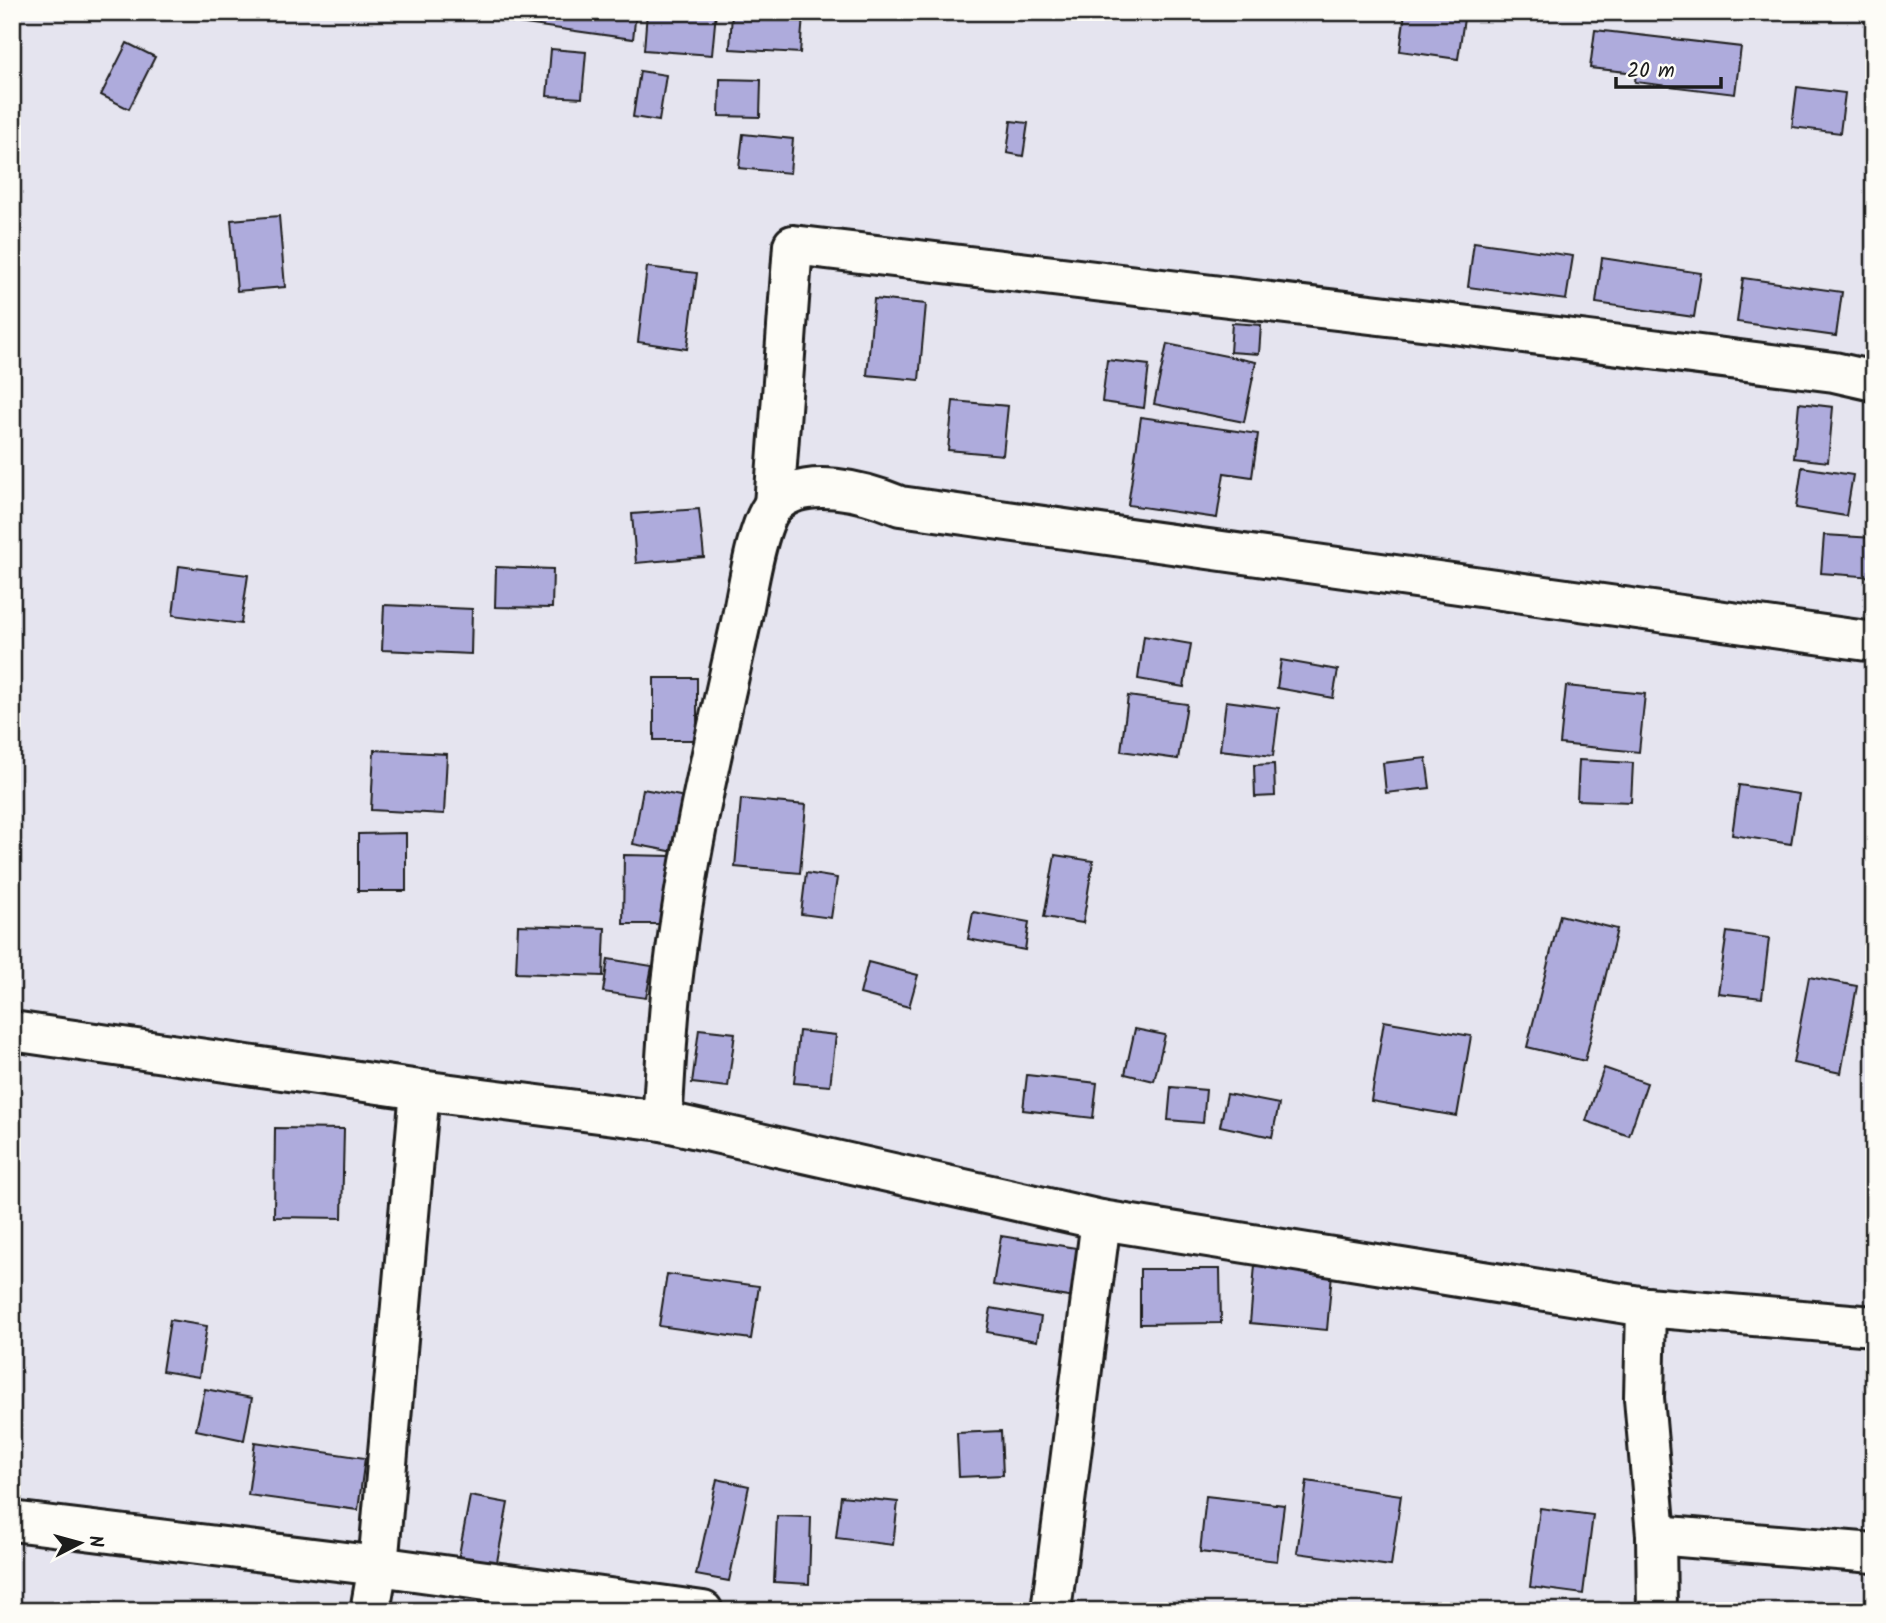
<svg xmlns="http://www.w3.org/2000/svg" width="1886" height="1623" viewBox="0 0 1886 1623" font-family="Kalam,sans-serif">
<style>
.building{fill:#aeabdc;stroke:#1c1c1c;stroke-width:2}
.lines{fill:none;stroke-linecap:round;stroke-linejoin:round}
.minor-casing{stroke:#1c1c1c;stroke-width:44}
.minor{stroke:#fdfcf7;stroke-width:38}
</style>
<rect width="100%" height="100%" fill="#e5e4ef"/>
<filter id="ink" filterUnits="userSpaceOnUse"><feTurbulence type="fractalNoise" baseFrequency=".0143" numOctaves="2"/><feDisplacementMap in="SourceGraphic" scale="14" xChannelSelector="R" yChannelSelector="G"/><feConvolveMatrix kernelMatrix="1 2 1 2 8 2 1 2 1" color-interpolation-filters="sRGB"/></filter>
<g filter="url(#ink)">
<g class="building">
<path d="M497,12H636L633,39L496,20Z"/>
<path d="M647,12H716L712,55L644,50Z"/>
<path d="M732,12L803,16L800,53L730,49Z"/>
<path d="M1405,12H1465L1458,59L1400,51Z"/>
<path d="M1595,30L1741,47L1735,94L1635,82L1636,73L1590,68Z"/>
<path d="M127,43L155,57L129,109L101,95Z"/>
<path d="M551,49L586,52L582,98L547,96Z"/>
<path d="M640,71L666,75L659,121L633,117Z"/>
<path d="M720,79L761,80L760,117L719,116Z"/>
<path d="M1797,87L1845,93L1840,133L1792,127Z"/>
<path d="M1011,121L1028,123L1023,156L1007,153Z"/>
<path d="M743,134L793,139L790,173L739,168Z"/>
<path d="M279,216L285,287L237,291L231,220Z"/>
<path d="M1474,242L1573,256L1566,300L1468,287Z"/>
<path d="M1602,258L1701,273L1694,317L1596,303Z"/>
<path d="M647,267L697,273L687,349L638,342Z"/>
<path d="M1743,278L1842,292L1836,336L1737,322Z"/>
<path d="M874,299L926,304L919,380L867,375Z"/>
<path d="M1232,323L1261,325L1259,354L1230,352Z"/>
<path d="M1167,344L1256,362L1244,422L1154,404Z"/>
<path d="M1107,360L1149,365L1144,408L1102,402Z"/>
<path d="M953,401L1008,406L1003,455L948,450Z"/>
<path d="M1799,403L1833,407L1828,462L1794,458Z"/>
<path d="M1141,417L1258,434L1252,477L1224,473L1217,518L1128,505Z"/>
<path d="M1802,467L1853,475L1846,516L1796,508Z"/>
<path d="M699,509L704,557L636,563L632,514Z"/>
<path d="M1824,535L1874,538V577L1821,573Z"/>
<path d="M179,566L248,575L241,624L173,615Z"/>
<path d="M496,567L553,569L552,608L495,607Z"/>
<path d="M384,605L472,609L471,654L382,650Z"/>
<path d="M1144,636L1191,644L1184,687L1138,679Z"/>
<path d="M1281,660L1338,670L1333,698L1277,688Z"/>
<rect x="654" y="678" width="43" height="62"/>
<path d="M1566,686L1645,694L1639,752L1560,744Z"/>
<path d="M1128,696L1187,704L1178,759L1121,751Z"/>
<path d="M1226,701L1279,708L1273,756L1220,750Z"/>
<path d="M374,750L447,754L444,814L371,810Z"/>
<path d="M1426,758L1430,788L1386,793L1383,763Z"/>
<path d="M1579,760L1633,763L1631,802L1577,800Z"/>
<path d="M1274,764L1275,796L1255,797L1254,765Z"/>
<path d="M1739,785L1799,794L1791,844L1732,835Z"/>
<path d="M643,789L691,798L680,853L633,844Z"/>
<path d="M741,799L806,805L800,873L735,867Z"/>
<path d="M406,833V891H358V834Z"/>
<path d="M624,855L672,856L671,924H623Z"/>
<path d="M1055,855L1093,861L1083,923L1044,917Z"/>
<path d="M806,873L837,878L831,918L801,914Z"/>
<path d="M973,912L1029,922L1025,950L968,939Z"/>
<path d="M1560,915L1617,929L1585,1061L1527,1047Z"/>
<path d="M518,925L605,928L603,976L516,973Z"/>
<path d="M1727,932L1769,938L1762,998L1718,993Z"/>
<path d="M608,959L652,966L646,998L603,992Z"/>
<path d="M868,962L918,975L909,1007L860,994Z"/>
<path d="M1809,977L1857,986L1841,1073L1793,1063Z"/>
<path d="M1384,1021L1471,1036L1457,1116L1371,1101Z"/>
<path d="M699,1029L735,1033L728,1087L692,1083Z"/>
<path d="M1135,1029L1165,1035L1154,1081L1125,1074Z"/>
<path d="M799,1031L836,1035L830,1086L794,1083Z"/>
<path d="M1604,1068L1647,1083L1629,1136L1586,1121Z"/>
<path d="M1027,1075L1097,1083L1093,1118L1023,1110Z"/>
<path d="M1171,1087L1206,1090L1203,1123L1168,1120Z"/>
<path d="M1227,1094L1279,1104L1272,1137L1220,1126Z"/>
<path d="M275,1128L344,1129L342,1218L274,1217Z"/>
<path d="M1001,1236L1089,1250L1081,1299L993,1285Z"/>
<path d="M1255,1265L1332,1273L1327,1330L1250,1323Z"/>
<path d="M1140,1269H1220L1221,1323L1140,1324Z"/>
<path d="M667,1274L759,1286L751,1339L659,1326Z"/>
<path d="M991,1308L1041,1317L1037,1341L987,1332Z"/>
<path d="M170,1320L207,1326L199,1377L162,1371Z"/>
<path d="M205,1389L252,1398L244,1440L196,1430Z"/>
<path d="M1001,1431L1003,1475L959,1477L957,1433Z"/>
<path d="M255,1442L365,1458L358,1510L248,1495Z"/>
<path d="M717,1479L749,1486L729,1581L696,1575Z"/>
<path d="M1307,1481L1401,1495L1391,1566L1297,1553Z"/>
<path d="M470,1496L508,1503L496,1567L458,1560Z"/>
<path d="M841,1496L898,1502L893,1545L836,1538Z"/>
<path d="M1206,1496L1284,1505L1277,1561L1200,1552Z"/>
<path d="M1540,1508L1593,1515L1583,1594L1530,1587Z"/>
<path d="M777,1516L811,1517L809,1584L774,1582Z"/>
</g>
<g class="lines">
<defs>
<g id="minor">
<path d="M774,505L793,245L1421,320L1834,372L1874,381"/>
<path d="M12,1031L420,1090L662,1121L1101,1220L1646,1307L1874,1326"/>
<path d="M662,1121C666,1070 667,1018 674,967C688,851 716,736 741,622C747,594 756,525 774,505C804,474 866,492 900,506L1874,642"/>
<path d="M1646,1307L1644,1398L1656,1535L1657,1611"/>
<path d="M12,1521L378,1566L703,1611"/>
<path d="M1656,1535L1874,1553"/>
<path d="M370,1611L378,1566L420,1090"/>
<path d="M1051,1611L1101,1220"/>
</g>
</defs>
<use href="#minor" class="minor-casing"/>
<use href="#minor" class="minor"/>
</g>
</g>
<rect width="1886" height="1623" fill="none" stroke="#fdfcf7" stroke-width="42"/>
<rect x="21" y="21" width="1844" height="1581" fill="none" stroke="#1c1c1c" stroke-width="2.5" filter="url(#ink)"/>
<g transform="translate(80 1543) rotate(84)" stroke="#fdfcf7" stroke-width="5" paint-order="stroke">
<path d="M0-5L12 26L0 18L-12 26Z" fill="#1c1c1c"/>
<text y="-10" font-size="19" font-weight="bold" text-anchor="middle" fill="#1c1c1c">N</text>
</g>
<path d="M1616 77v10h105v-10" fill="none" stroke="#1c1c1c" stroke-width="3.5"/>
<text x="1627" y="77" font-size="21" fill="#1c1c1c" stroke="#fdfcf7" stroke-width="5" paint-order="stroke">20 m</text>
</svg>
